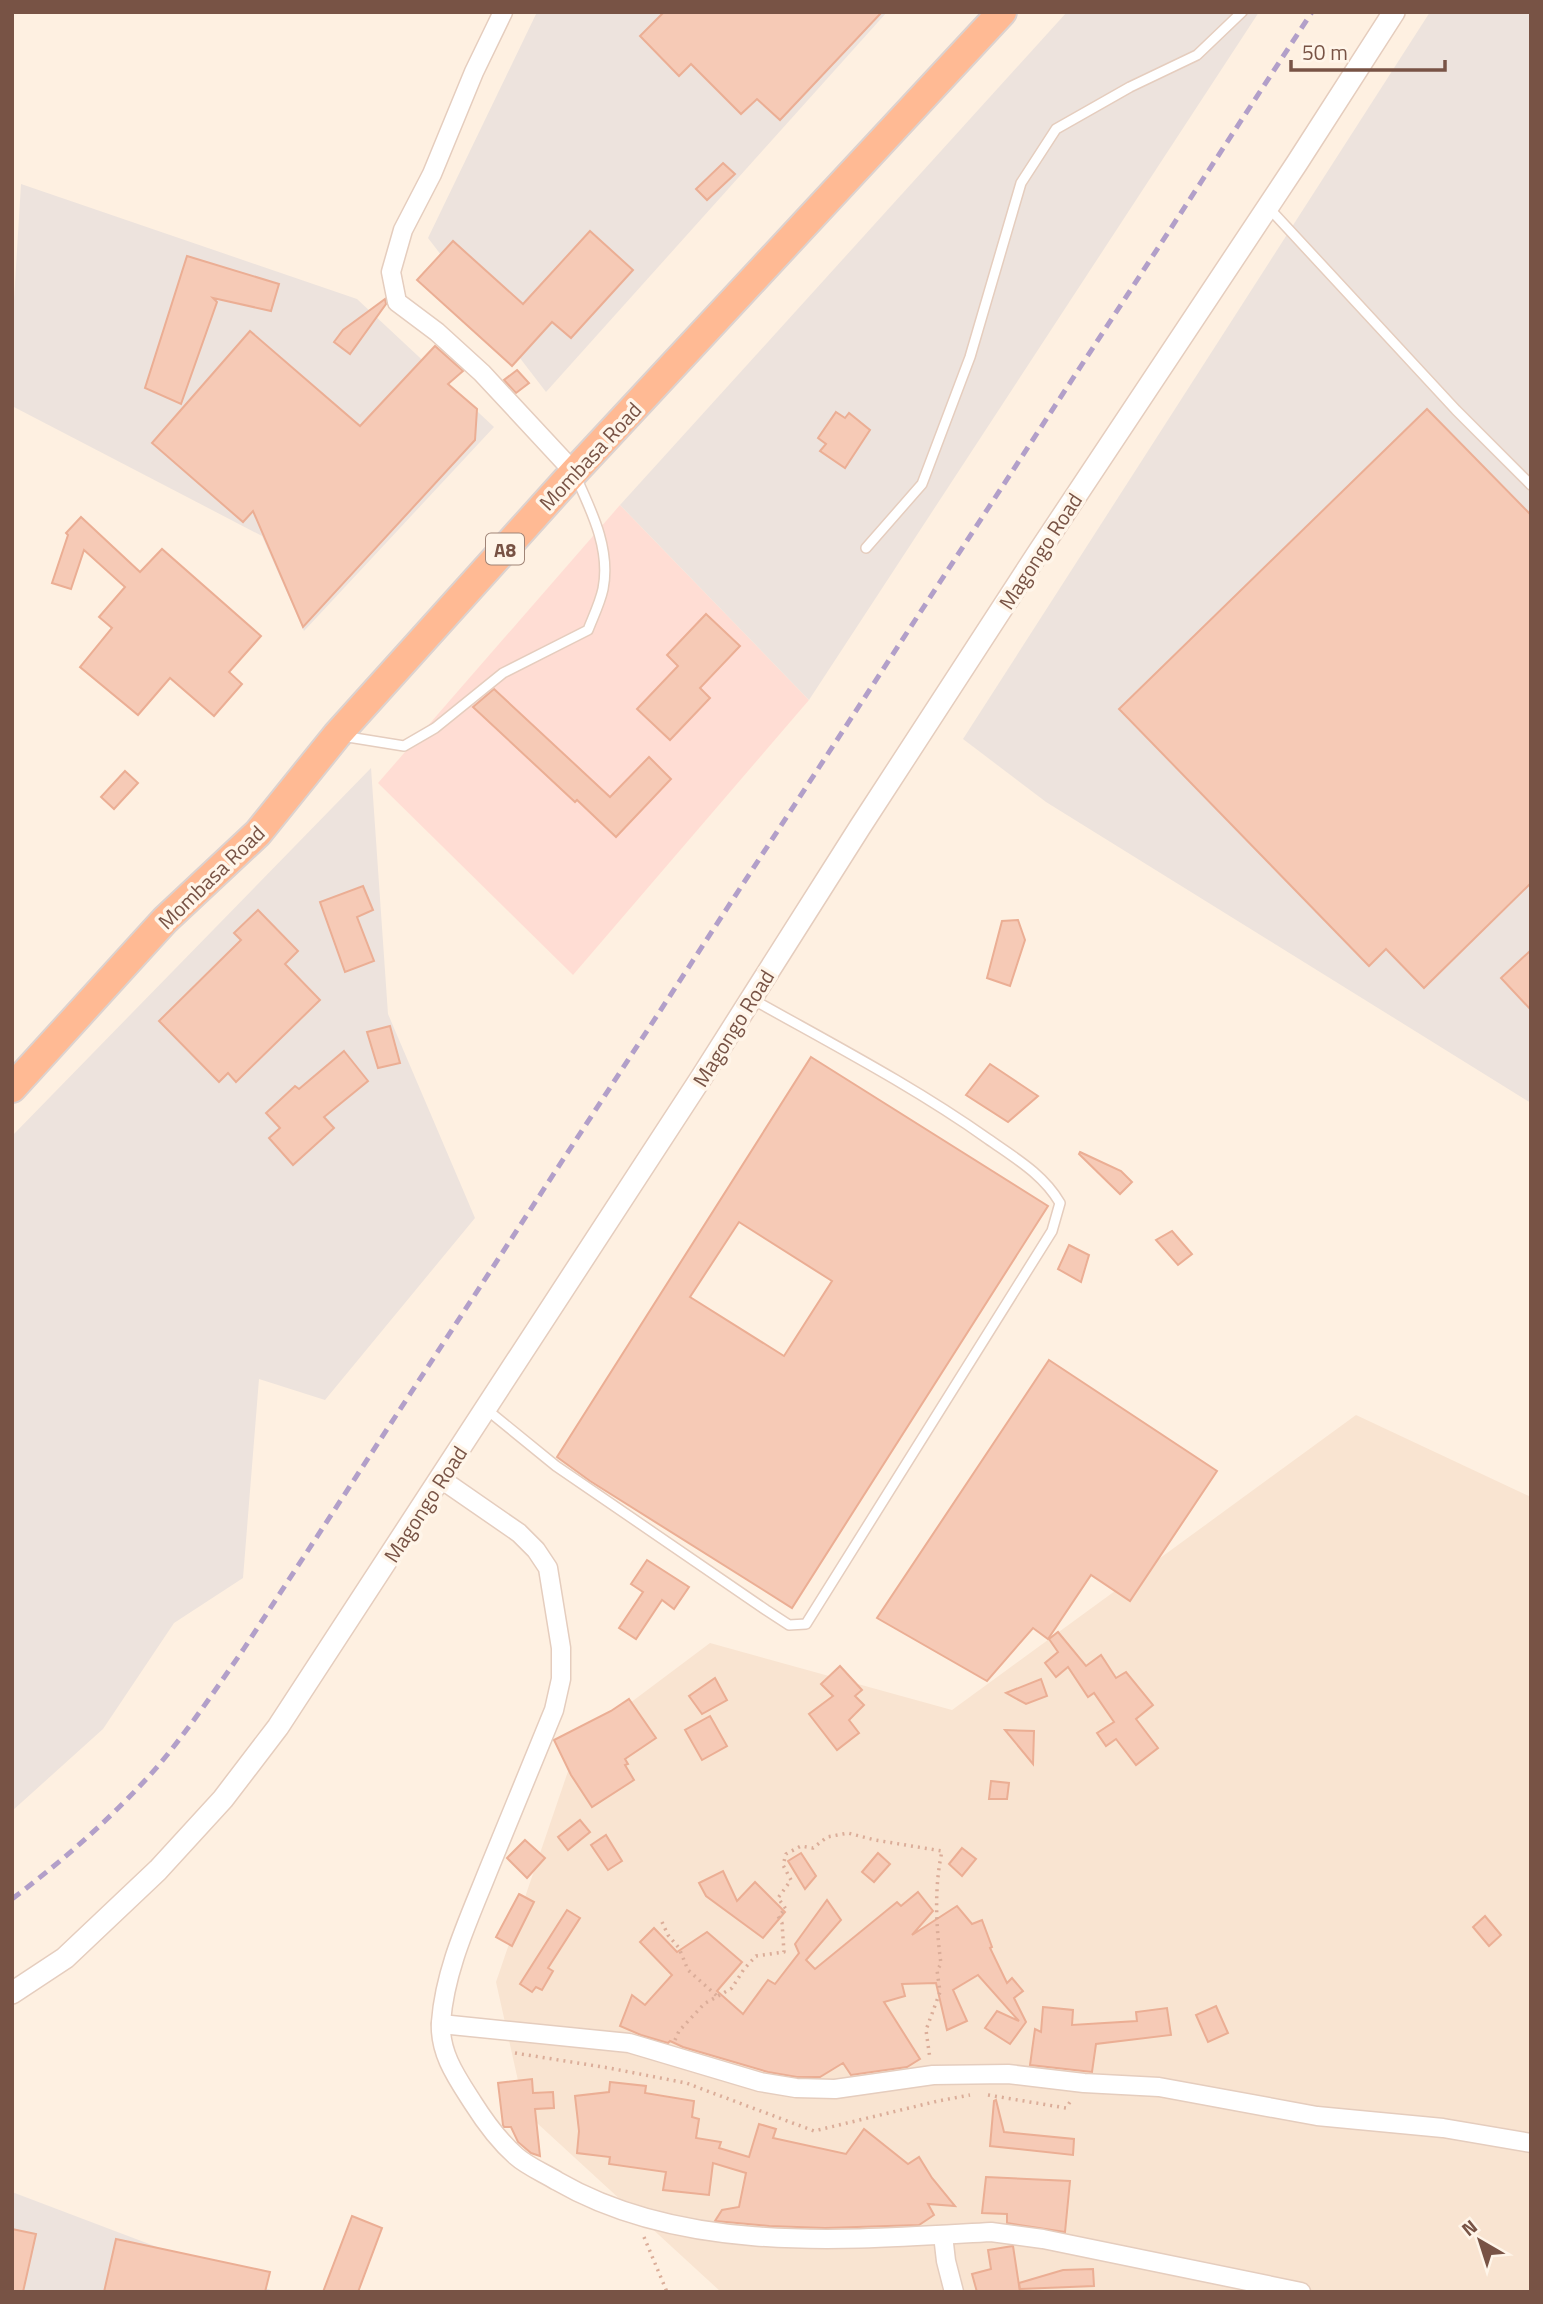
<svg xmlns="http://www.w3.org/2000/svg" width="1543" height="2304" viewBox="0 0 1543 2304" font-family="'Titillium Web',sans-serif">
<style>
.residential{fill:#f9e4d1}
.commercial{fill:#ffddd4}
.industrial{fill:#ede3dd}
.building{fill:#f6cab6;stroke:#ebae94;stroke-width:2;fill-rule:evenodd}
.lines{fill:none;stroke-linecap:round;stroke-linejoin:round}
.service-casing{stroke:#e5cdbe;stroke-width:12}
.minor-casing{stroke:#e5cdbe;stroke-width:21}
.tertiary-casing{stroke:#e5cdbe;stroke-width:24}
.trunk-casing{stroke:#dcd2cf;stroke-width:32}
.path{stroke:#dbad99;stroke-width:3.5;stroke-dasharray:2 5;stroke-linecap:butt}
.service{stroke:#fff;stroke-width:9}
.minor{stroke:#fff;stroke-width:18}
.tertiary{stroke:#fff;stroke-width:21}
.trunk{stroke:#ffba94;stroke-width:28}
.rail{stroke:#b29fc9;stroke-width:5;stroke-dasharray:10 7;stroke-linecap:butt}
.labels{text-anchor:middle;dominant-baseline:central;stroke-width:7;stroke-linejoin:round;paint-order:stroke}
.shield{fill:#fff5e9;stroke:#a08476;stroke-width:2}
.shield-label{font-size:19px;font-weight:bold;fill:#785345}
.street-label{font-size:21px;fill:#785345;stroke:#fff5e9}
</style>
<rect width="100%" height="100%" fill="#fef0e1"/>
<path class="residential" d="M1356,1415L1531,1497V2292H721L525,2112L496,1982L578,1742L710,1643L952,1710Z"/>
<path class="commercial" d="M620,505L809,700L573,975L378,783Z"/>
<g class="industrial">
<path d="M537,12H887L546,392L428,238Z"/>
<path d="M1067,12H1259L809,700L620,505Z"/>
<path d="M1430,12H1531V1103L1046,802L963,739Z"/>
<path d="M21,184L357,299L494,427L304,631L262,536L12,406V333Z"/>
<path d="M371,768L388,1014L475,1218L325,1400L259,1379L243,1578L174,1623L103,1729L12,1811V1136Z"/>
<path d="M12,2192L276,2292H12Z"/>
</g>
<g class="building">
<path d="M664,12H882L780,120L757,99L741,114L691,64L679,76L640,36Z"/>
<path d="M723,163L735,174L707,200L696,189Z"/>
<path d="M590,231L633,270L571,338L552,322L512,366L417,280L453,241L523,304Z"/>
<path d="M187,256L279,284L271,311L213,298L217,302L181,404L145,388Z"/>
<path d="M385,299L386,304L350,354L334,342L343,330Z"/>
<path d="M250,331L360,426L435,346L463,371L448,384L477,409L475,440L303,627L253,511L243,522L152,443Z"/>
<path d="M517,370L529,383L516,393L504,380Z"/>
<path d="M1427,409L1531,515V883L1424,988L1386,949L1369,966L1119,709Z"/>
<path d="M836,412L845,418L849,413L870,430L845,468L820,451L826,444L818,438Z"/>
<path d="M81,517L140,572L162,549L261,636L229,672L242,684L214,716L170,678L138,715L80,667L112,628L99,617L125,587L84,550L71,589L52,583L68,535L66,533Z"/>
<path d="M706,614L740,646L700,688L710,698L670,740L637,709L678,666L667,655Z"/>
<path d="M494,689L610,797L649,757L671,779L616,837L577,800L575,802L473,707Z"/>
<path d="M125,771L138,783L114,809L101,797Z"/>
<path d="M363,886L373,910L357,917L374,961L345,972L320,902Z"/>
<path d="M258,910L298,951L285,964L320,1000L236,1082L228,1073L219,1082L159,1021L241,940L234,933Z"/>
<path d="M1018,920L1025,940L1010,986L987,978L1002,921Z"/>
<path d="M1531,950V1010L1501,978Z"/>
<path d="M390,1026L400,1063L378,1068L367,1032Z"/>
<path d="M344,1051L368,1081L324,1117L334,1128L293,1165L269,1138L280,1128L266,1113L295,1086L299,1089Z"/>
<path d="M811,1057L1048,1206L792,1608L590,1481L557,1457ZM739,1222L832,1281L784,1356L690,1297Z"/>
<path d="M990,1064L1038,1096L1008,1122L966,1095Z"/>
<path d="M1080,1152L1121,1171L1132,1182L1120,1194L1079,1154Z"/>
<path d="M1172,1231L1192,1254L1178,1265L1156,1240Z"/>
<path d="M1069,1245L1089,1255L1081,1282L1058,1269Z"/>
<path d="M1049,1360L1217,1471L1130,1601L1091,1575L1048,1639L1033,1628L987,1681L877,1618Z"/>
<path d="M647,1560L689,1587L674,1609L662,1600L636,1639L619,1628L643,1592L631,1584Z"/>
<path d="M1058,1632L1086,1666L1101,1655L1116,1678L1126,1672L1153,1705L1136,1719L1158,1748L1136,1765L1116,1739L1106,1746L1097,1733L1114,1722L1094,1693L1088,1697L1068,1667L1056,1677L1045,1663L1058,1652L1049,1639Z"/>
<path d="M840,1666L862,1690L855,1696L864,1705L849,1720L859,1733L837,1750L809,1714L833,1696L821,1684Z"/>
<path d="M715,1678L727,1700L702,1714L689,1696Z"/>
<path d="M1041,1679L1047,1696L1026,1704L1006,1693Z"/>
<path d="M629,1699L656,1738L625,1759L628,1764L625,1765L634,1780L592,1807L571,1775L554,1740L611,1711Z"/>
<path d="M710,1716L727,1746L702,1760L685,1730Z"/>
<path d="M1005,1730L1034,1731L1033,1764Z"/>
<path d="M991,1781L1009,1783L1007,1799H989Z"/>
<path d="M580,1820L590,1832L568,1850L558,1837Z"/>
<path d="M606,1835L622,1861L608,1870L591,1845Z"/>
<path d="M525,1840L545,1858L527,1878L507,1858Z"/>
<path d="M962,1848L976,1859L962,1876L949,1864Z"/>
<path d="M801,1853L816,1876L805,1889L788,1861Z"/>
<path d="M878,1853L890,1864L874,1882L862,1872Z"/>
<path d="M723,1871L737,1901L755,1882L785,1912L763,1938L706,1896L699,1883Z"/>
<path d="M918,1892L933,1911L912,1935L957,1906L972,1924L982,1920L992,1947L990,1948L1007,1983L1012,1978L1023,1991L1014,1998L1026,2022L1010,2044L985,2028L997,2011L1019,2021L978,1975L953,1990L967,2021L947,2030L936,1983L902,1984L905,1996L884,2002L920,2059L907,2067L851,2075L843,2063L820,2077H797L768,2072L683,2047L670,2041L668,2043L641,2035L620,2026L632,1995L645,2005L672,1975L640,1942L654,1928L677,1952L707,1932L742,1962L717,1991L743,2014L768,1980L775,1984L799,1953L795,1944L827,1900L841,1920L806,1960L815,1969L897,1902L901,1906Z"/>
<path d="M519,1894L534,1902L512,1946L496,1937Z"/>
<path d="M567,1910L580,1918L548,1968L553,1971L542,1990L536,1987L532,1992L520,1984Z"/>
<path d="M1485,1916L1501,1935L1489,1946L1473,1927Z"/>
<path d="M1216,2006L1228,2033L1208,2042L1196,2015Z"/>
<path d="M1043,2007L1073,2010L1072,2025L1137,2021L1136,2012L1167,2008L1171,2035L1096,2044L1092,2072L1030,2065L1035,2029L1041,2032Z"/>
<path d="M532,2079L533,2093L553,2092L554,2108L535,2109L540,2156L531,2153L518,2142L511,2127H504L503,2125L498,2083Z"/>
<path d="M610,2082L646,2086L645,2093L694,2101L692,2117L699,2119L696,2138L721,2142L719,2148L749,2157L759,2124L776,2129L773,2138L846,2154L864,2129L908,2164L919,2157L932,2178L955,2206L928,2204L934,2215L919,2225L825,2228L769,2226L715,2221L722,2210L739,2207L746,2173L713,2163L709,2195L663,2190L666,2172L609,2164L610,2157L577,2153L579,2131L575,2096L609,2092Z"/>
<path d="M996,2100L1004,2132L1074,2139L1073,2155L990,2146L994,2101Z"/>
<path d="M986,2177L1070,2181L1065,2232L1007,2223V2214L982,2213Z"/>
<path d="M352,2216L382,2228L358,2292H323Z"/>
<path d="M12,2229L36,2234L23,2292H12Z"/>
<path d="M116,2239L270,2272L265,2292H104Z"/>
<path d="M1013,2246L1020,2292H977L972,2274L991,2269L988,2250Z"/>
<path d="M1093,2269L1094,2286L1020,2289L1019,2283L1063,2270Z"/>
</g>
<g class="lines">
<defs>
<g id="service">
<path d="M1268,207L1456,410L1531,485"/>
<path d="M866,548L922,484L970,357L1021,183L1056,129L1130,87L1197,55L1242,12"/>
<path d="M342,736L404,746L435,728L503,673L588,630C593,617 600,603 603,589C611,549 591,510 575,475"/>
<path d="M486,1409L556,1466L766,1610L789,1625L806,1624L1052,1231L1060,1203C1043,1174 1015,1158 988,1139C913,1086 832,1044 752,999"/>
</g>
<g id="minor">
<path d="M503,12L474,72L432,174L403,230L391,272L397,302L437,332L482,373L574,472"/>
<path d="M441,1479L519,1533L536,1550L548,1568L561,1648V1679L554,1710C532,1763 510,1817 488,1871C469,1919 445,1969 441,2022C439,2053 457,2078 473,2103C485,2122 499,2141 516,2156C527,2166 544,2173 557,2181C685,2255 848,2240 991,2232L1043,2239L1301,2292"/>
<path d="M441,2024L629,2043L760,2082L796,2088L835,2089L933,2075L1008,2074L1084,2083L1159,2087L1317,2116L1443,2128L1531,2143"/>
<path d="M943,2235L946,2261L954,2292"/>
</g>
<path id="tertiary" d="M12,1993L65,1958L158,1870L223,1799L278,1727L701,1078L860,827L1038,553L1297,163L1394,12"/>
<path id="trunk" d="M12,1088L165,920L258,833L337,735L574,472L1002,12"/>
</defs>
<use href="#service" class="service-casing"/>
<use href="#minor" class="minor-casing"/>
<use href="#tertiary" class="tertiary-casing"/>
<use href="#trunk" class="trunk-casing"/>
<g class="path">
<path d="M662,1922L668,1935L679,1948L688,1970L717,1996"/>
<path d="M675,2040L679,2031L704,2004L732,1988L744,1969L756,1956L784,1952L782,1923L778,1916L786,1909L778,1898L791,1880L783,1865L786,1854L801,1846L813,1848L827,1837L848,1833L875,1840L942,1851C934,1889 936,1926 941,1964L937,1970L940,1992L926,2030L930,2059"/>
<path d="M515,2053L609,2068L686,2083L814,2131L938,2101L970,2095"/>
<path d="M988,2095L1066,2108L1072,2099"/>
<path d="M644,2237L667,2292"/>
</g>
<use href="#service" class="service"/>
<use href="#minor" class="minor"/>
<use href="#tertiary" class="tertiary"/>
<use href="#trunk" class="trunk"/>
<path class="rail" d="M12,1899C65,1859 115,1815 158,1766C189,1729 216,1689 243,1650L1312,12"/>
</g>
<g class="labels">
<rect class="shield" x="486" y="533.5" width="38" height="31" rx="5"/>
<g class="shield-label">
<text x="505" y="549">A8</text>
</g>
<g class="street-label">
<text transform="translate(590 456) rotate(-47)">Mombasa Road</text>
<text transform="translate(1040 551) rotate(-57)">Magongo Road</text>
<text transform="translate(211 877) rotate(-44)">Mombasa Road</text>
<text transform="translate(733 1028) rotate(-58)">Magongo Road</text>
<text transform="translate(425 1504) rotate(-57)">Magongo Road</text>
</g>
</g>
<rect width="1543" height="2304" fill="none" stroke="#785345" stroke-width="28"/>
<g transform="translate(1480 2241) rotate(321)" stroke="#fff5e9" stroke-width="5" paint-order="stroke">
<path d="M0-5L12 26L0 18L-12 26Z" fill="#785345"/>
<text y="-10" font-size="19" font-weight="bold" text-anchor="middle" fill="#785345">N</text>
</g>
<path d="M1291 60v10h154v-10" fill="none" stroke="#785345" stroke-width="3.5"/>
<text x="1302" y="60" font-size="21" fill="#785345" stroke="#fff5e9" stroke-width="5" paint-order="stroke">50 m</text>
</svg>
